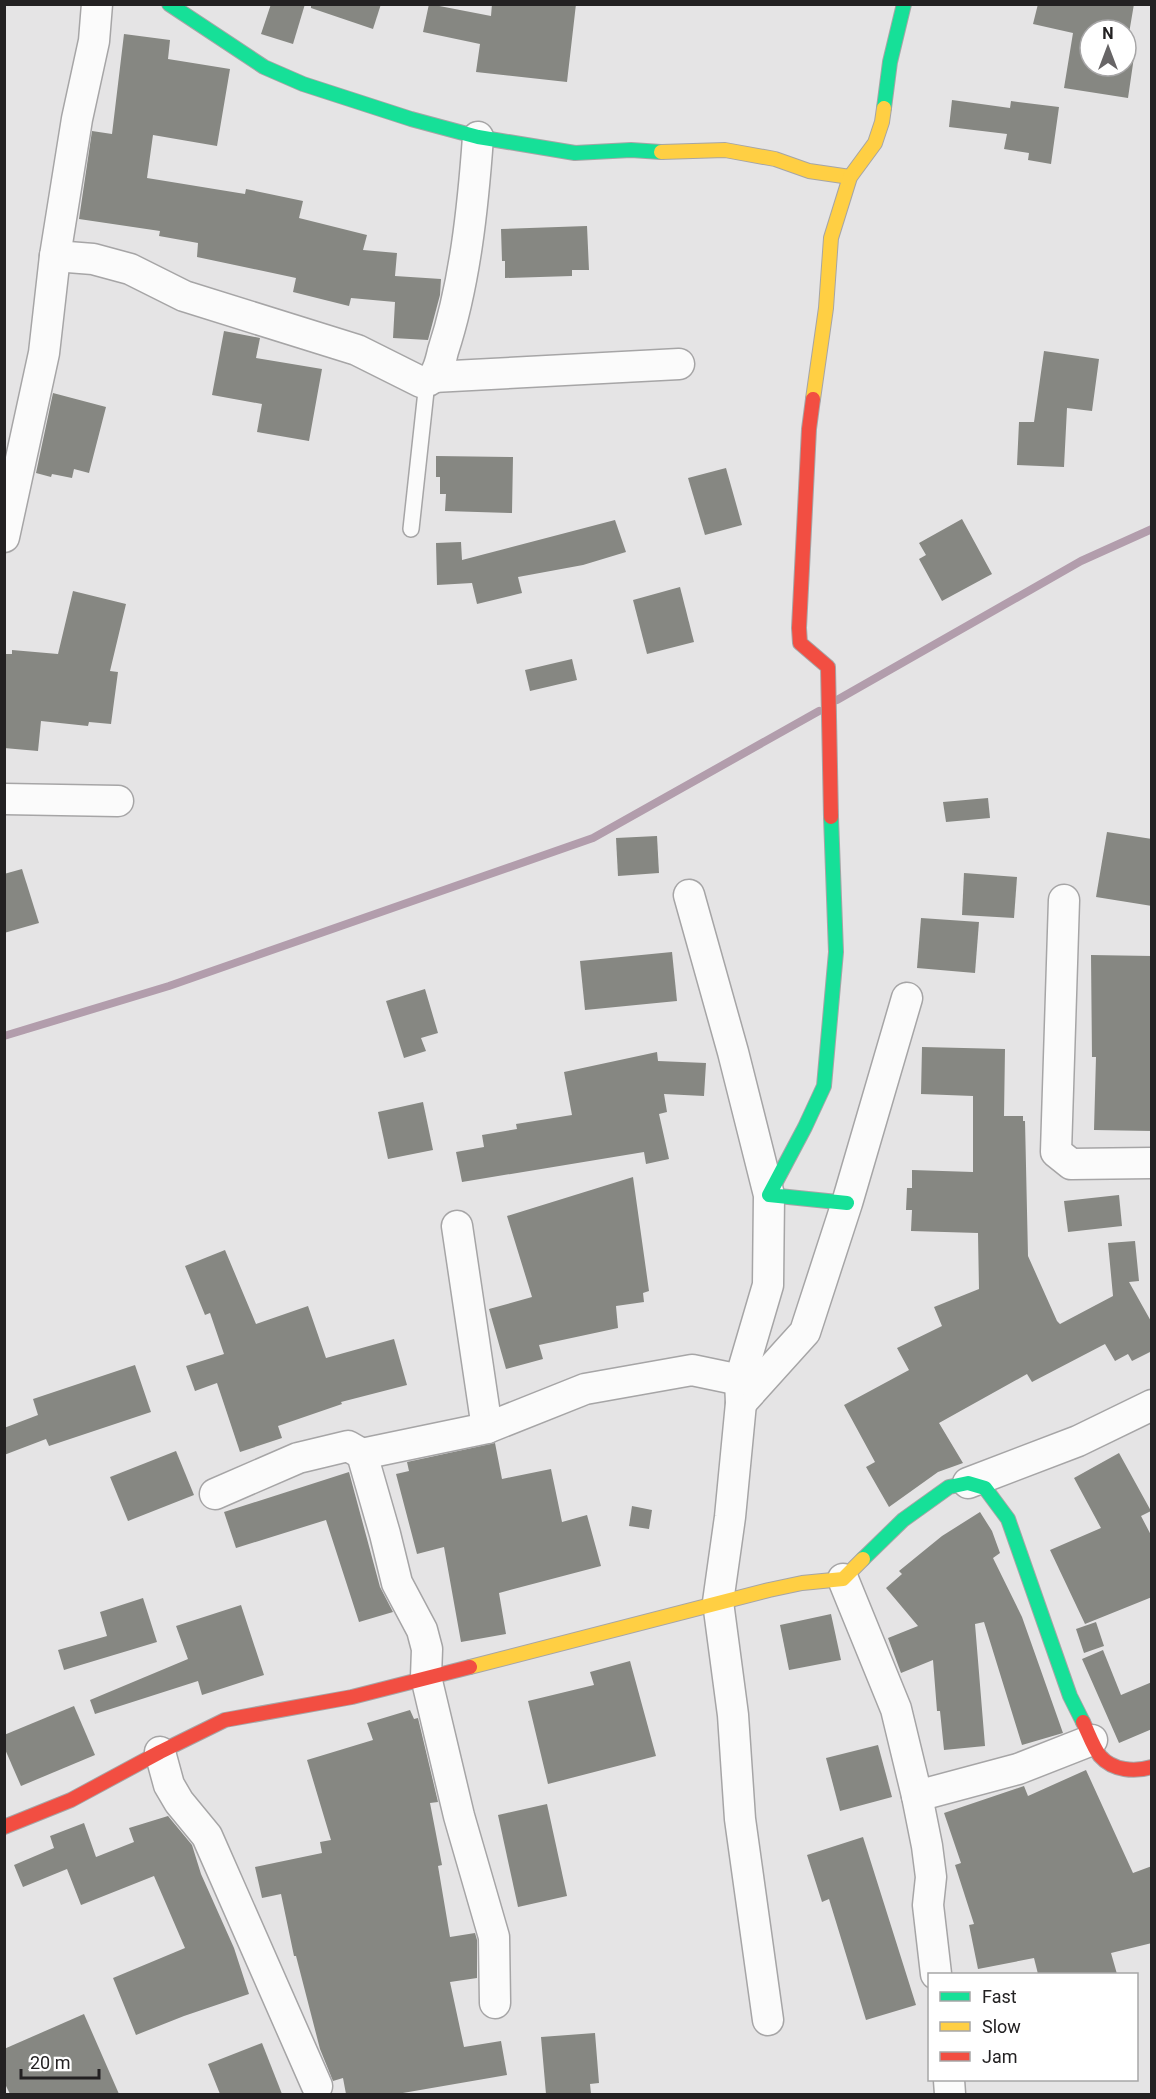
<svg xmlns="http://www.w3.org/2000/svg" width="1156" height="2099" viewBox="0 0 1156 2099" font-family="Roboto,sans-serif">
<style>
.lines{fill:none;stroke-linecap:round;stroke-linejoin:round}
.stream{stroke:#b29dac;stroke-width:8}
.building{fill:#868782}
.lane-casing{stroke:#a6a5a6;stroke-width:18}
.street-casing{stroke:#a6a5a6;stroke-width:33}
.fast-casing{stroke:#a6a5a6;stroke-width:16}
.slow-casing{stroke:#a6a5a6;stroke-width:16}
.jam-casing{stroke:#a6a5a6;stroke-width:16}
.lane{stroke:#fbfbfb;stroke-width:15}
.street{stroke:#fbfbfb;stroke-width:30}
.fast{stroke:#16e098;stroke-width:14}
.slow{stroke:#ffcf43;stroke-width:14}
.jam{stroke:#f24e42;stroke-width:14}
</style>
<rect width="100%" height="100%" fill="#e5e4e5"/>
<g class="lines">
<g class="stream">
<path d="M837,700L1081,561L1152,529"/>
<path d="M4,1036L169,986L593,838L819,711"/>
</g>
</g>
<g class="building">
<path d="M271,4H305L293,44L261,34Z"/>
<path d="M311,4H381L373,29L311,8Z"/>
<path d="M429,4L491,16L492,4H576L567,82L476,72L480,44L423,32Z"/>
<path d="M1038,4H1134L1126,51V30H1090V66H1126V56L1134,57L1128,98L1064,88L1073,33L1033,24Z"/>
<path d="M124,34L170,40L168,59L230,69L217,146L153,135L147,178L245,194L246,189L303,201L299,218L367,235L363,250L397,253L395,276L441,279L440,295L428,340L393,338L395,302L351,298L349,306L293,292L296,278L197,257L198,243L159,236L160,231L79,219L92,131L112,134Z"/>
<path d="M952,100L1010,108L1011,101L1059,107L1051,164L1028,160L1029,153L1004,149L1007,134L949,127Z"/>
<path d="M587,226L589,270H572V276L505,278V261H502L501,229Z"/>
<path d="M224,331L260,338L256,358L322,369L309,441L257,432L262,404L212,395Z"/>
<path d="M1044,351L1099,359L1092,411L1067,408L1064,467L1017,465L1019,422H1034Z"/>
<path d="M53,393L106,407L89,473L74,469L72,478L52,474L51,477L36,473Z"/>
<path d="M436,456L513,457L512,513L445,511L446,494H440V477H436Z"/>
<path d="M726,468L742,525L705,535L688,478Z"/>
<path d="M962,519L992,574L942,601L919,559L926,555L919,543Z"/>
<path d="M615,520L626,552L583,565L518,577L522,593L477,604L472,583L437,585L436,543L461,542L462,560Z"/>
<path d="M680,587L694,642L647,654L633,600Z"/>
<path d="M73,591L126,604L110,671L118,672L111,724L89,722L88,726L41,721L38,751L4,748V654H12V650L58,654Z"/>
<path d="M572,659L577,680L530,691L525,670Z"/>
<path d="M988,798L990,818L946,822L943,802Z"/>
<path d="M1107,832L1152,839V906L1096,897Z"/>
<path d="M657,836L659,873L618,876L616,838Z"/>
<path d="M22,869L39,923L4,933V874Z"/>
<path d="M964,873L1017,877L1014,918L962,915Z"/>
<path d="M921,918L979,922L975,973L917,968Z"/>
<path d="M672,952L677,1001L585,1010L580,961Z"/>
<path d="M1091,955L1152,956V1131L1094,1130L1096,1057H1092Z"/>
<path d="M425,989L438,1033L421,1038L426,1051L404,1058L386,1001Z"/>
<path d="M922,1047L1005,1049L1004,1116H1023V1121H1025L1028,1256L1057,1321L1060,1324L1113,1296L1108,1243L1135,1241L1139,1281L1129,1282L1152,1323V1351L1132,1361L1128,1354L1115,1361L1105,1344L1032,1382L1027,1374L939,1423L963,1463L938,1472L889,1507L866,1467L875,1462L844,1405L909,1370L897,1348L942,1326L934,1307L979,1289L978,1233L911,1231L912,1210H906L907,1188H912V1170L973,1172V1096L921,1094Z"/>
<path d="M657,1052L658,1061L706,1063L704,1096L664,1094L667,1112L659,1114L669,1159L646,1164L644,1152L462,1182L456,1152L484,1147L482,1135L517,1129L516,1124L572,1115L564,1072Z"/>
<path d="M423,1102L433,1150L388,1159L378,1112Z"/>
<path d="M633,1177L649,1291L643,1293L644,1302L616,1306L618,1328L539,1345L543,1359L506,1369L489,1309L532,1297L507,1216Z"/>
<path d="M1119,1195L1122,1226L1068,1232L1064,1201Z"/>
<path d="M225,1250L256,1324L308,1306L326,1358L394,1339L407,1385L341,1402L342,1404L278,1426L282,1438L240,1452L217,1383L195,1391L186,1366L224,1354L210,1313L205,1315L185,1266Z"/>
<path d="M135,1365L151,1412L49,1446L46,1439L4,1455V1428L38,1415L33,1399Z"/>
<path d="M495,1443L502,1479L551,1469L562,1522L587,1515L601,1566L499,1593L506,1634L461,1642L444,1547L417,1554L396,1474L409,1471L407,1462Z"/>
<path d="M176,1451L194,1495L128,1521L110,1477Z"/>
<path d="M1119,1453L1151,1511L1141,1516L1152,1537V1597L1085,1624L1050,1550L1101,1528L1074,1478Z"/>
<path d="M349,1472L380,1587L393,1612L359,1622L326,1520L236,1548L224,1512Z"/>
<path d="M632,1506L652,1510L649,1529L629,1526Z"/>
<path d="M980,1512L992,1531L1000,1553L993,1558L1022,1617L1063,1733L1022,1745L984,1622L975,1624L985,1746L944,1750L940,1711H937L933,1660L901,1673L888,1638L918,1626L886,1588L902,1574L899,1571L942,1536Z"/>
<path d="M143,1598L157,1642L64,1670L58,1650L107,1636L100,1612Z"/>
<path d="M241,1605L264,1675L202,1695L198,1681L95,1714L90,1700L188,1659L176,1626Z"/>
<path d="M831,1614L841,1660L789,1670L780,1625Z"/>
<path d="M1096,1622L1104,1646L1084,1653L1076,1629Z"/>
<path d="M1103,1650L1121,1695L1152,1682V1729L1119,1743L1082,1659Z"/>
<path d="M630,1661L656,1756L548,1784L528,1701L594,1685L590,1672Z"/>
<path d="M74,1706L95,1755L21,1786L4,1747V1735Z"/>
<path d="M410,1710L414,1719L418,1718L438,1802L430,1803L442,1865L438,1866L450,1937L475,1933L477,1940V1978L450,1982L464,2047L501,2041L507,2075L397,2094H346L343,2078L333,2081L320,2049L296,1956H294L281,1894L262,1898L255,1867L322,1853L320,1842L331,1840L307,1760L373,1740L367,1723Z"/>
<path d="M878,1745L892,1797L840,1811L826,1758Z"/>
<path d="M1086,1770L1133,1873L1152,1866V1943L1111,1953L1117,1974H1038L1034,1958L978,1969L969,1925L974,1924L955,1865L961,1863L944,1813L1024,1786L1028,1796Z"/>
<path d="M547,1804L567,1896L518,1907L498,1815Z"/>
<path d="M168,1816L192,1845L201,1874L234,1948L249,1994L184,2016L136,2035L113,1978L185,1948L154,1876L81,1905L67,1869L23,1887L14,1865L54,1848L50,1836L84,1823L96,1857L134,1842L129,1828Z"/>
<path d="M863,1837L916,2005L866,2020L829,1899L822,1902L807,1855Z"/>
<path d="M84,2014L119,2094H10L4,2082V2049Z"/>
<path d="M595,2033L599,2083L590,2084L591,2094H546L541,2037Z"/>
<path d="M262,2043L282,2094H220L208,2064Z"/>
</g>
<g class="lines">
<defs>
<path id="lane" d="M411,529L427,382"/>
<g id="street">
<path d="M55,256L93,259L130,269L184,296L357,350L421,382C426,382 430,381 433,377C439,370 441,359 443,351C465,284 473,207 478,137"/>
<path d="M433,377L679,364"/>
<path d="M4,537L44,353L55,256L77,119L94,41L97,4"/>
<path d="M4,799L118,801"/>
<path d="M689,895L733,1052L769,1195L768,1285L740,1380L741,1403L730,1517L718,1602L733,1715L740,1819L768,2020"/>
<path d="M1064,900L1056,1152L1071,1164L1152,1163"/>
<path d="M457,1226L487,1428"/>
<path d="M741,1403L805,1332L847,1203L907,998"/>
<path d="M362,1454L487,1428L585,1389L692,1370L740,1380"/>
<path d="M968,1483L1078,1441L1152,1405"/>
<path d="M215,1494L298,1458L348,1446L362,1454L385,1534L397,1583L422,1630L427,1649L426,1677L459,1816L494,1937L495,2003"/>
<path d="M843,1579L896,1709L917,1796L927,1846L931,1877L928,1905L936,1974"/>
<path d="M160,1752L169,1785L179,1802L207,1836L317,2086"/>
<path d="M917,1796L1018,1769L1092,1740"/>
<path d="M949,2080L950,2094"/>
</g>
<g id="fast">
<path d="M169,4L264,67L303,84L411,119L478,137L575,153L631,150L661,152"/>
<path d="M884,108L890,62L904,4"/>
<path d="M831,817L836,952L824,1086L805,1127L769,1195L847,1203"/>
<path d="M863,1559L903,1520L949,1487L968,1483L985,1488L1008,1519L1070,1696L1083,1722"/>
</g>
<g id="slow">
<path d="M661,152L725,150L775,159L809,171L850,177"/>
<path d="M813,399L826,308L831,238L850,177L875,143L882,122L884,108"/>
<path d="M470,1667L769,1590L802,1583L843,1579L863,1559"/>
</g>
<g id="jam">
<path d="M813,399L809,429L799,628L800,643L828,667L831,817"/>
<path d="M1083,1722C1088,1732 1093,1747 1100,1756C1113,1771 1135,1772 1152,1767"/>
<path d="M4,1827L71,1800L160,1752L225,1720L352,1697L470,1667"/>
</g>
</defs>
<use href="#lane" class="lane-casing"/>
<use href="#street" class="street-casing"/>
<use href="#fast" class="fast-casing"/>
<use href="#slow" class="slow-casing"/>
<use href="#jam" class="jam-casing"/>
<use href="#lane" class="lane"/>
<use href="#street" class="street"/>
<use href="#fast" class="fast"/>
<use href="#slow" class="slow"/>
<use href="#jam" class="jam"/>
</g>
<rect width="1156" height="2099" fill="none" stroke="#232122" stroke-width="12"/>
<rect x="928" y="1973" width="210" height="108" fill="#ffffff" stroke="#a7a6a7" stroke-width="1.5"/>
<rect x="940" y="1992" width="30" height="9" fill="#16e098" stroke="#a7a6a7" stroke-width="1.5"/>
<text x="982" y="2003" font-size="18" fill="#232122">Fast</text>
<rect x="940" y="2022" width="30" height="9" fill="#ffcf43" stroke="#a7a6a7" stroke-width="1.5"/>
<text x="982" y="2033" font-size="18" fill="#232122">Slow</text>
<rect x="940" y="2052" width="30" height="9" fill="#f24e42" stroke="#a7a6a7" stroke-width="1.5"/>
<text x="982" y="2063" font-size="18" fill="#232122">Jam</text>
<g transform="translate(1108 48)"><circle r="28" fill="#ffffff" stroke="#a7a6a7" stroke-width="1.5"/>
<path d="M0-4.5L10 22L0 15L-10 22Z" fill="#676566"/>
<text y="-9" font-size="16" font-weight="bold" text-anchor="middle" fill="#232122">N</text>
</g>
<path d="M21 2069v9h78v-9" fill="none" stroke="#232122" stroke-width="3"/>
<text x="30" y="2069" font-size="18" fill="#232122" stroke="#ffffff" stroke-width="4.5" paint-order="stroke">20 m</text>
</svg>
